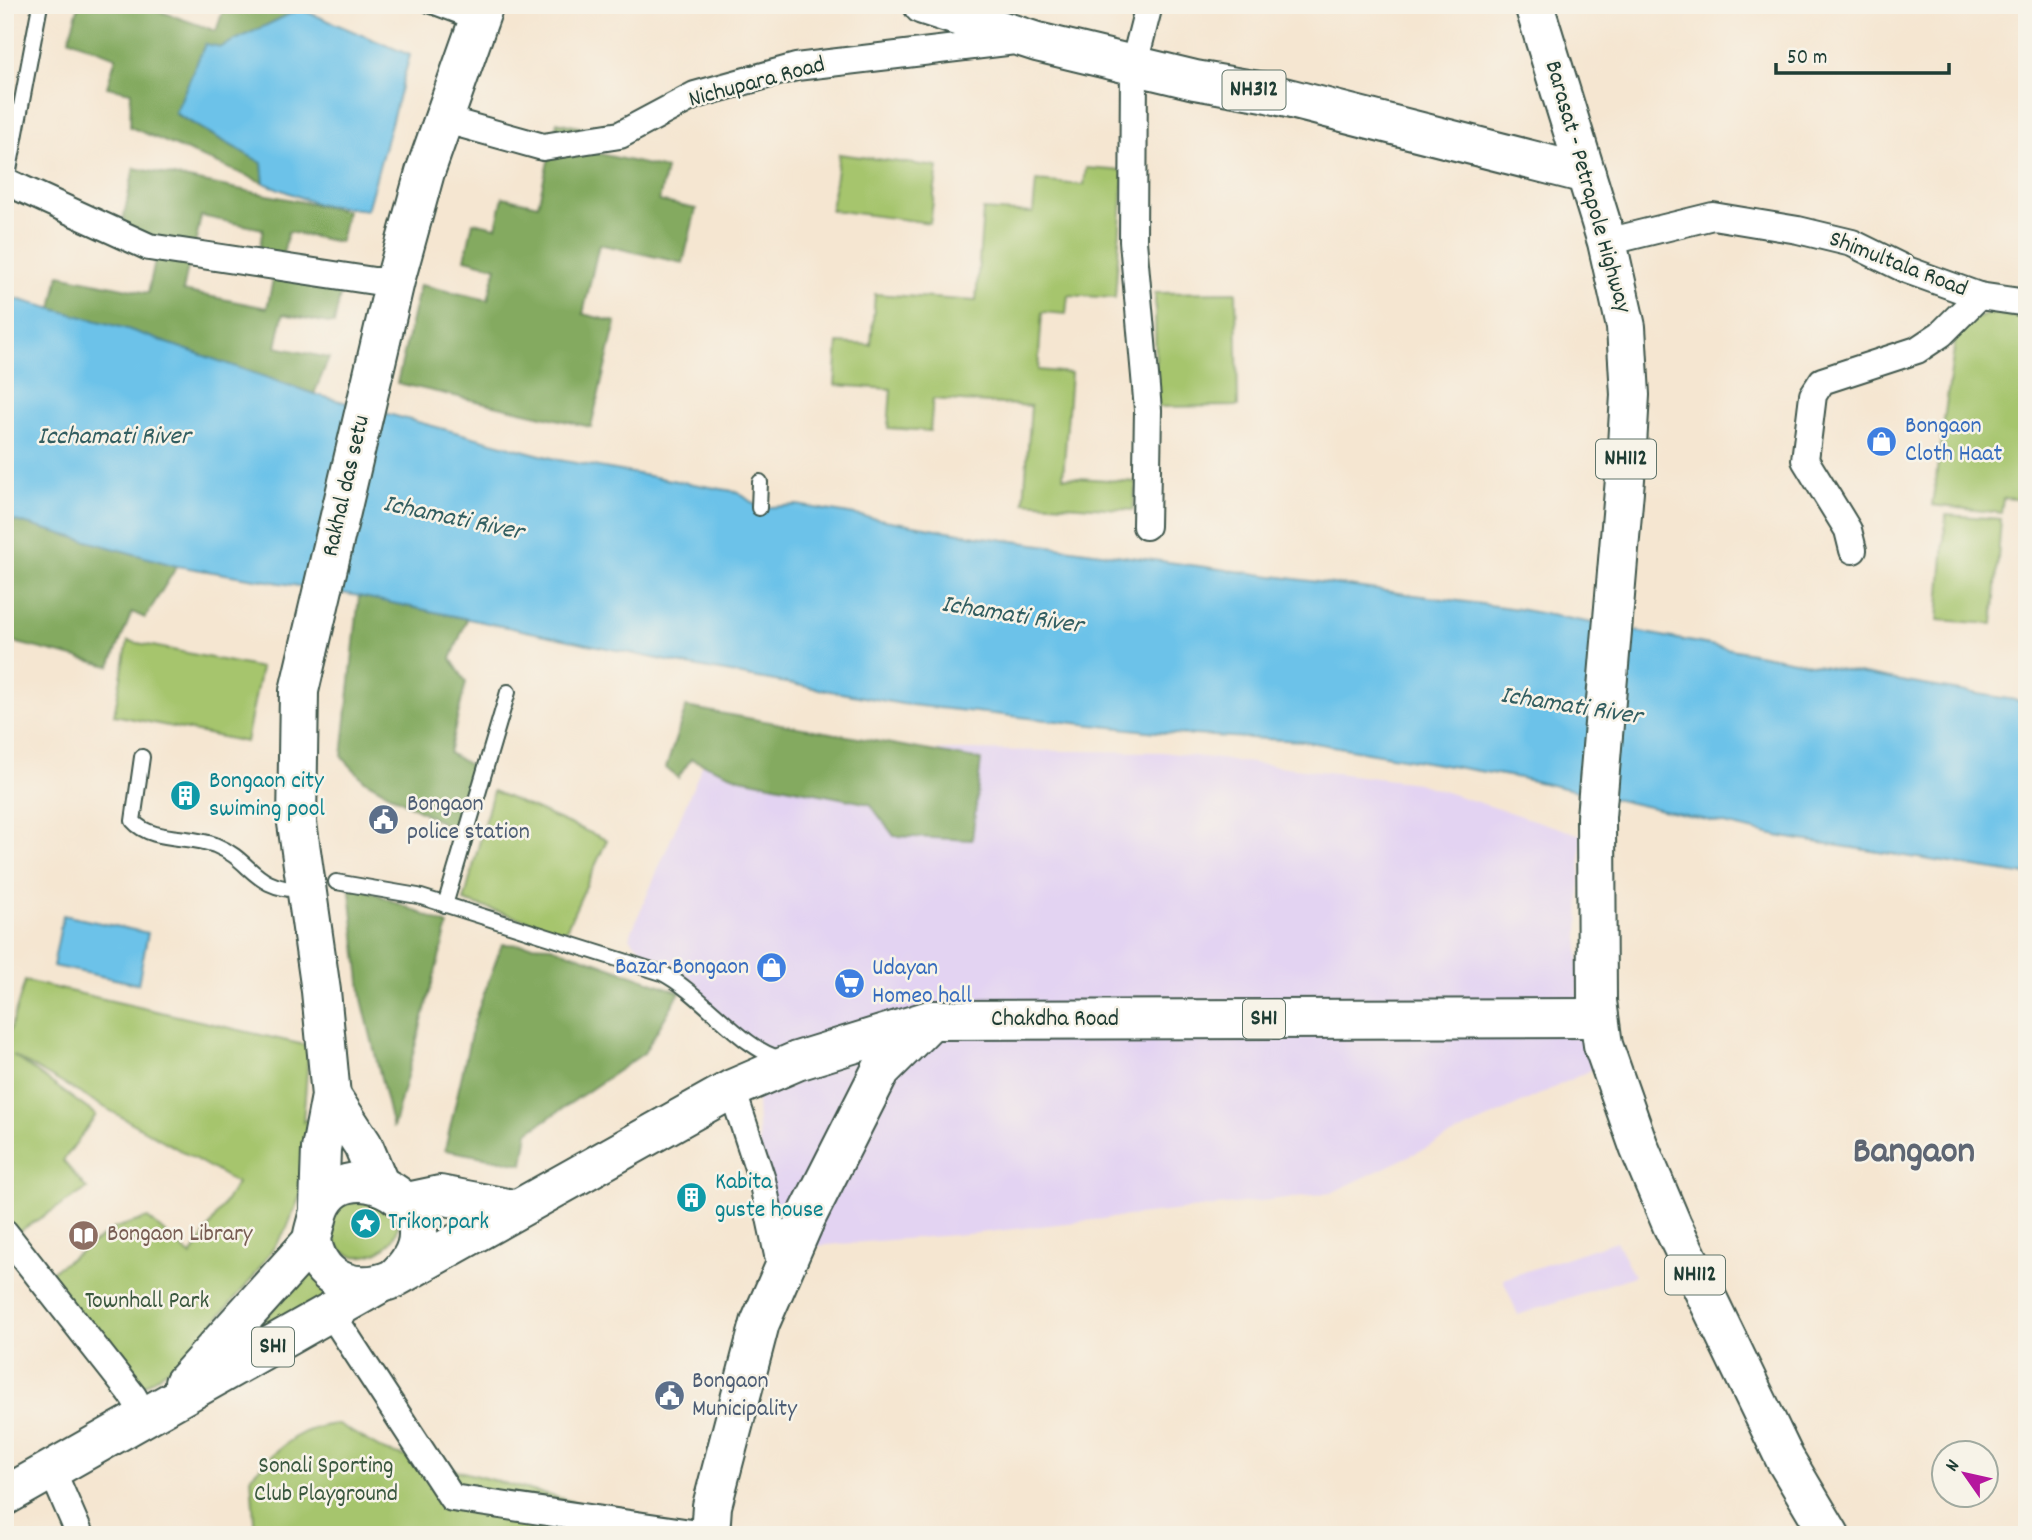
<svg xmlns="http://www.w3.org/2000/svg" width="2032" height="1540" viewBox="0 0 2032 1540" font-family="Dekko,sans-serif">
<style>
.built{fill:#e3d3f2}
.green{fill:#a6c56d;stroke:#628150;stroke-width:2}
.forest{fill:#84aa60;stroke:#52744a;stroke-width:2}
.water{fill:#6cc2e9;stroke:#46808e;stroke-width:2}
.lines{fill:none;stroke-linecap:round;stroke-linejoin:round}
.service-casing{stroke:#3f564c;stroke-width:18}
.minor-casing{stroke:#3f564c;stroke-width:30}
.primary-casing{stroke:#3f564c;stroke-width:42}
.trunk-casing{stroke:#3f564c;stroke-width:42}
.service{stroke:#fff;stroke-width:14}
.minor{stroke:#fff;stroke-width:26}
.primary{stroke:#fff;stroke-width:38}
.trunk{stroke:#fff;stroke-width:38}
.labels{text-anchor:middle;dominant-baseline:central;stroke-width:5;stroke-linejoin:round;paint-order:stroke}
.shield{fill:#f7f3e8;stroke:#60746a;stroke-width:2}
.shield-label{font-size:23px;font-weight:bold;fill:#1f3d34}
.street-label{font-size:24px;fill:#1f3d34;stroke:#f7f3e8}
.shop-label{font-size:24px;fill:#366cbe;stroke:#f7f3e8;text-anchor:start}
.culture-label{font-size:24px;fill:#0d838f;stroke:#f7f3e8;text-anchor:start}
.service-label{font-size:24px;fill:#4e5e75;stroke:#f7f3e8;text-anchor:start}
.education-label{font-size:24px;fill:#785e54;stroke:#f7f3e8;text-anchor:start}
.park-label{font-size:24px;fill:#3a583f;stroke:#f7f3e8}
.water-label{font-size:26px;font-style:italic;fill:#325e61;stroke:#f7f3e8}
.town-label{font-size:38px;font-weight:bold;fill:#5e6673;stroke:#f7f3e8}
</style>
<rect width="100%" height="100%" fill="#f7f3e8"/>
<filter id="ink" filterUnits="userSpaceOnUse"><feTurbulence type="fractalNoise" baseFrequency=".0143" numOctaves="2"/><feDisplacementMap in="SourceGraphic" scale="14" xChannelSelector="R" yChannelSelector="G"/><feConvolveMatrix kernelMatrix="1 2 1 2 8 2 1 2 1" color-interpolation-filters="sRGB"/></filter>
<filter id="wash" filterUnits="userSpaceOnUse"><feTurbulence type="fractalNoise" baseFrequency=".00686" numOctaves="4" result="noise"/><feDisplacementMap in="SourceGraphic" scale="28" xChannelSelector="R" yChannelSelector="G"/><feGaussianBlur stdDeviation="1.57" result="paint"/><feColorMatrix in="noise" values="0 0 0 0 0 0 0 0 0 0 0 0 0 0 0 0 0 1.4 0 .05"/><feComposite in="paint" operator="in"/></filter>
<g filter="url(#wash)">
<rect width="100%" height="100%" fill="#f5e6d1"/>
<g class="built">
<path d="M962,750L1162,752L1417,783L1581,835L1578,993L1593,1069L1331,1193L979,1233L763,1250L755,1049L629,938L707,754Z"/>
<path d="M1616,1241L1634,1276L1518,1315L1503,1279Z"/>
</g>
<g class="green">
<path d="M839,154L938,167L930,223L831,210Z"/>
<path d="M1086,168L1124,171L1115,298L1068,295L1066,314L1042,312L1038,370L1071,373L1063,477L1136,482L1133,510L1024,502L1031,406L933,399L930,431L888,428L891,389L835,385L838,343L871,345L875,294L976,301L983,210L1033,213L1036,181L1084,185Z"/>
<path d="M1236,292L1238,406L1156,407L1155,293Z"/>
<path d="M1989,313L2027,318V500L2003,498L2001,513L1932,505L1957,328Z"/>
<path d="M1946,515L2001,519L1993,624L1938,620Z"/>
<path d="M128,641L261,668L246,742L114,715Z"/>
<path d="M493,791L607,840L565,932L464,901Z"/>
<path d="M25,981L309,1046L303,1122L316,1114V1157L287,1228L252,1279L180,1361L135,1392L45,1276L115,1228L148,1218L191,1256L237,1183L13,1055L96,1115L63,1161L87,1189L18,1232L5,1218V1046Z"/>
<path d="M382,1195L398,1227C391,1260 339,1269 333,1234C331,1226 335,1214 336,1206Z"/>
<path d="M305,1264L339,1293L238,1357Z"/>
<path d="M338,1424L385,1451L696,1535H255L251,1476C280,1448 296,1427 338,1424Z"/>
</g>
<g class="forest">
<path d="M79,5H142L216,31L225,5H302L300,9L221,47L175,114L262,163L264,183L130,127L131,92L107,87L116,57L69,39Z"/>
<path d="M557,122L587,129L583,150L666,169L659,201L696,209L683,263L599,244L583,314L616,322L591,427L397,383L420,285L488,300L496,267L465,259L473,222L496,227L503,197L538,205Z"/>
<path d="M134,168L347,211L340,242L288,232L280,268L343,281L334,324L283,314L276,347L329,358L314,394L124,328L52,309L59,275L148,293L156,256L189,262L183,291L267,308L277,261L258,257L263,229L201,216L195,245L121,230Z"/>
<path d="M5,518L177,566L145,618L132,612L110,666L5,640Z"/>
<path d="M359,596L467,619L451,659L466,682L449,753L473,767L460,833L364,780L342,757Z"/>
<path d="M686,707L981,760L972,840L894,836L870,804L740,778L691,759L678,778L666,768Z"/>
<path d="M349,882L448,925L393,1128L362,999Z"/>
<path d="M502,944L551,946L680,992L644,1053L528,1132L523,1164L445,1150L474,1021Z"/>
</g>
<g class="water">
<path d="M300,9L410,55L367,210L317,204L264,183L262,163L175,113L205,44L221,47Z"/>
<path d="M5,296L124,328L314,394L559,460L738,492L759,508L797,505L983,537L1518,609L1906,682L2027,702V875L1782,837L1520,778L1303,741L1175,734L902,704L687,665L359,596L177,566L5,518Z"/>
<path d="M63,915L148,933L138,984L53,966Z"/>
</g>
</g>
<g filter="url(#ink)">
<g class="lines">
<defs>
<g id="service">
<path d="M429,5L477,23"/>
<path d="M6,186L40,5"/>
<path d="M759,508L760,482"/>
<path d="M142,757L133,821C151,842 189,835 215,845C254,861 252,890 304,890"/>
<path d="M336,882L418,896L662,973C702,993 744,1052 783,1059"/>
<path d="M445,905L508,692"/>
</g>
<g id="minor">
<path d="M446,120L543,147L620,135L695,95L796,67L1015,41"/>
<path d="M7,182L149,247L374,281H395"/>
<path d="M1607,242L1713,216L1798,230L1852,243L1907,270L1979,296L2027,303"/>
<path d="M1146,526L1148,410L1133,241L1134,64L1149,5"/>
<path d="M1853,550L1848,530L1805,460L1813,395L1822,381L1917,350L1941,334L1979,296"/>
<path d="M732,1089L762,1180L782,1274"/>
<path d="M5,1233L133,1396L144,1415"/>
<path d="M331,1313L452,1498L705,1535"/>
<path d="M51,1468L80,1535"/>
</g>
<g id="primary">
<path d="M407,1202L440,1195L513,1209"/>
<path d="M393,1279C474,1209 334,1136 317,1219C315,1228 311,1237 313,1245C322,1284 360,1293 393,1279L732,1089L797,1061L930,1020L1598,1018"/>
<path d="M184,1383L312,1241"/>
<path d="M5,1496L376,1286"/>
<path d="M710,1535L712,1506L760,1323L806,1218L881,1070L929,1022"/>
</g>
<g id="trunk">
<path d="M923,5L1037,42L1195,80L1264,92L1586,174"/>
<path d="M1534,5L1607,242L1626,327L1630,395L1625,479L1596,817L1597,1001L1603,1045L1639,1147L1672,1225L1785,1459L1830,1535"/>
<path d="M331,1096L363,1145L379,1183"/>
<path d="M319,1207L321,1149L331,1096L321,991L297,823L299,691L395,281L425,172L484,5"/>
</g>
</defs>
<use href="#service" class="service-casing"/>
<use href="#minor" class="minor-casing"/>
<use href="#primary" class="primary-casing"/>
<use href="#trunk" class="trunk-casing"/>
<use href="#service" class="service"/>
<use href="#minor" class="minor"/>
<use href="#primary" class="primary"/>
<use href="#trunk" class="trunk"/>
</g>
</g>
<defs>
<symbol id="shop-disc" viewBox="-11 -11 22 22"><circle r="9.5" fill="#3f7fe0" stroke="#f7f3e8"/><path d="M-5-2.5h2.3a2.7 3.5 0 0 1 5.4 0H5L5.5 6h-11ZM-1.5-2.5h3a1.5 2.3 0 0 0-3 0Z" fill="#fff"/></symbol>
<symbol id="building-disc" viewBox="-11 -11 22 22"><circle r="9.5" fill="#0f9aa8" stroke="#f7f3e8"/><path d="M-4-6H4V6H1V3H-1V6H-4ZM-2.5-4.3h1.7v1.8h-1.7ZM.8-4.3h1.7v1.8H.8ZM-2.5-1h1.7V.8h-1.7ZM.8-1h1.7V.8H.8Z" fill="#fff"/></symbol>
<symbol id="civic-disc" viewBox="-11 -11 22 22"><circle r="9.5" fill="#5c6f8a" stroke="#f7f3e8"/><path d="M-.6-6.5H3V-4.5H.6V-3L4-1V1h2V6H-6V1h2V-1L-.6-3ZM-1.2 2.5V6h2.4V2.5Z" fill="#fff"/></symbol>
<symbol id="supermarket-disc" viewBox="-11 -11 22 22"><circle r="9.5" fill="#3f7fe0" stroke="#f7f3e8"/><path d="M-6-5.5h2.5l.6 2H6L4.5 2H-2.5L-4.4-4H-6ZM-1.5 3.2a1.3 1.3 0 1 0 .1 0ZM3 3.2a1.3 1.3 0 1 0 .1 0Z" fill="#fff"/></symbol>
<symbol id="sight-disc" viewBox="-11 -11 22 22"><circle r="9.5" fill="#0f9aa8" stroke="#f7f3e8"/><path d="M0-6L1.8-2.2L6-1.7L2.9 1.2L3.7 5.4L0 3.3L-3.7 5.4L-2.9 1.2L-6-1.7L-1.8-2.2Z" fill="#fff"/></symbol>
<symbol id="library-disc" viewBox="-11 -11 22 22"><circle r="9.5" fill="#8d6e63" stroke="#f7f3e8"/><path d="M-6-4Q-3-5.5-.7-3.5V5Q-3 3-6 4ZM6-4Q3-5.5 .7-3.5V5Q3 3 6 4Z" fill="#fff"/></symbol>
</defs>
<g fill-rule="evenodd">
<use href="#shop-disc" x="1864" y="424" width="35" height="35"/>
<use href="#building-disc" x="168" y="778" width="35" height="35"/>
<use href="#civic-disc" x="366" y="802" width="35" height="35"/>
<use href="#shop-disc" x="754" y="950" width="35" height="35"/>
<use href="#supermarket-disc" x="832" y="966" width="35" height="35"/>
<use href="#building-disc" x="674" y="1180" width="35" height="35"/>
<use href="#sight-disc" x="348" y="1206" width="35" height="35"/>
<use href="#library-disc" x="66" y="1218" width="35" height="35"/>
<use href="#civic-disc" x="652" y="1378" width="35" height="35"/>
</g>
<g class="labels">
<g class="shield">
<rect x="1222.5" y="70.5" width="63" height="39" rx="5"/>
<rect x="1596" y="439.5" width="60" height="39" rx="5"/>
<rect x="1243" y="999.5" width="42" height="39" rx="5"/>
<rect x="1665" y="1255.5" width="60" height="39" rx="5"/>
<rect x="252" y="1327.5" width="42" height="39" rx="5"/>
</g>
<g class="shield-label">
<text x="1254" y="90">NH312</text>
<text x="1626" y="459">NH112</text>
<text x="1264" y="1019">SH1</text>
<text x="1695" y="1275">NH112</text>
<text x="273" y="1347">SH1</text>
</g>
<g class="street-label">
<text transform="translate(757 83) rotate(-15)">Nichupara Road</text>
<text transform="translate(1587 187) rotate(74)">Barasat - Petrapole Highway</text>
<text transform="translate(1898 265) rotate(21)">Shimultala Road</text>
<text transform="translate(347 486) rotate(-77)">Rakhal das setu</text>
<text x="1055" y="1020">Chakdha Road</text>
</g>
<g class="shop-label">
<text x="1905" y="427">Bongaon<tspan x="1905" dy="28">Cloth Haat</tspan></text>
<text x="749" y="968" text-anchor="end">Bazar Bongaon</text>
<text x="872" y="969">Udayan<tspan x="872" dy="28">Homeo hall</tspan></text>
</g>
<g class="culture-label">
<text x="209" y="782">Bongaon city<tspan x="209" dy="28">swiming pool</tspan></text>
<text x="715" y="1183">Kabita<tspan x="715" dy="28">guste house</tspan></text>
<text x="388" y="1223">Trikon park</text>
</g>
<g class="service-label">
<text x="407" y="805">Bongaon<tspan x="407" dy="28">police station</tspan></text>
<text x="692" y="1382">Bongaon<tspan x="692" dy="28">Municipality</tspan></text>
</g>
<g class="education-label">
<text x="107" y="1235">Bongaon Library</text>
</g>
<g class="park-label">
<text x="147" y="1302">Townhall Park</text>
<text x="326" y="1467">Sonali Sporting<tspan x="326" dy="28">Club Playground</tspan></text>
</g>
<g class="water-label">
<text x="114" y="437">Icchamati River</text>
<text transform="translate(453 519) rotate(12)">Ichamati River</text>
<text transform="translate(1012 616) rotate(9)">Ichamati River</text>
<text transform="translate(1571 707) rotate(9)">Ichamati River</text>
</g>
<g class="town-label">
<text x="1914" y="1153">Bangaon</text>
</g>
</g>
<rect width="2032" height="1540" fill="none" stroke="#f7f3e8" stroke-width="28"/>
<g transform="translate(1965 1474) rotate(304)"><circle r="33" fill="#f7f3e8" stroke="#a1aaa0" stroke-width="2"/>
<path d="M0-5L12 26L0 18L-12 26Z" fill="#b5179e"/>
<text y="-10" font-size="19" font-weight="bold" text-anchor="middle" fill="#1f3d34">N</text>
</g>
<path d="M1776 63v10h173v-10" fill="none" stroke="#1f3d34" stroke-width="3.5"/>
<text x="1787" y="63" font-size="21" fill="#1f3d34" stroke="#f7f3e8" stroke-width="5" paint-order="stroke">50 m</text>
</svg>
